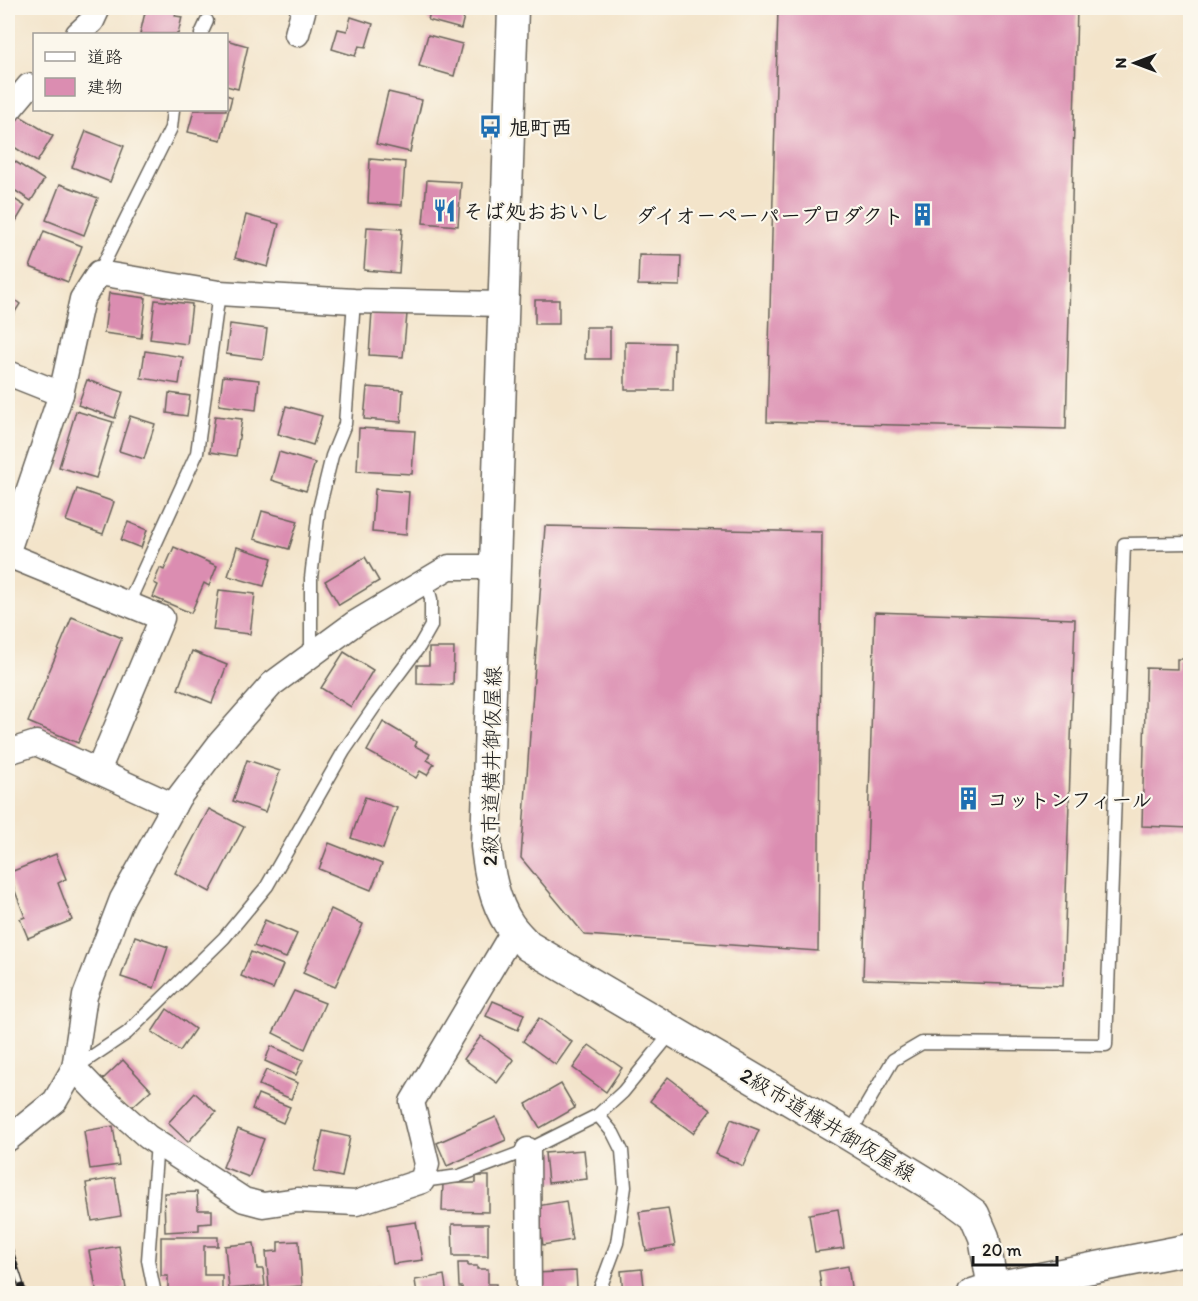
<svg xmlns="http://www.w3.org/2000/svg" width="1198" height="1301" viewBox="0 0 1198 1301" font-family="Itim,'Klee One',sans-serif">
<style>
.building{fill:#db8db1}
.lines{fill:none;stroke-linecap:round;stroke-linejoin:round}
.service-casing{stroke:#676259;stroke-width:15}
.minor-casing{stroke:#676259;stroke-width:27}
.tertiary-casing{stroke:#676259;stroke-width:33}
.service{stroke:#fff;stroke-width:12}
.minor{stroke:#fff;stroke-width:24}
.tertiary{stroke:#fff;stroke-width:30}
.rail-casing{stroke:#1c1c1c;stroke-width:7}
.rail{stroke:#fbf7ec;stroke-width:4.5;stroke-dasharray:14;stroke-linecap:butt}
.labels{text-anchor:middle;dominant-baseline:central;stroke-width:4.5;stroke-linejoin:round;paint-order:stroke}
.poi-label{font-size:21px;font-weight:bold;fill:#1c1c1c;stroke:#fbf7ec;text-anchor:start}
.street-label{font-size:21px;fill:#1c1c1c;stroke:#fbf7ec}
</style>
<rect width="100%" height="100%" fill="#fbf7ec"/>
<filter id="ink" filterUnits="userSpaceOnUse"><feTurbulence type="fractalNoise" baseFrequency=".0167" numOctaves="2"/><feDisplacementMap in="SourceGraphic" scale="12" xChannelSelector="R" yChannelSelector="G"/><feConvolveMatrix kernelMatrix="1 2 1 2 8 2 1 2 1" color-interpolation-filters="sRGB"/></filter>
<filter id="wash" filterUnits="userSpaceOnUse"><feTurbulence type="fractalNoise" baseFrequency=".008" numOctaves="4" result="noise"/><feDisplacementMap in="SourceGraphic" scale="24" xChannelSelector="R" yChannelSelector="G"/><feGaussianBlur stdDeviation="1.35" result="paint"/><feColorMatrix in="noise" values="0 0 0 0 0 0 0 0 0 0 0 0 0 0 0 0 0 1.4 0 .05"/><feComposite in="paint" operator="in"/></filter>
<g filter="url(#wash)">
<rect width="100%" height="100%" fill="#f3e4ca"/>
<g id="blocks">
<g class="building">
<path d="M146,8H177L175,16L182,17L178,34H140Z"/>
<path d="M431,8H466L461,29L428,20Z"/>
<path d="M778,8H1077L1066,429L767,422Z"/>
<path d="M351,17L373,24L366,47L359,46L355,56L332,49L338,29L347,31Z"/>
<path d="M428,35L462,44L454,76L419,66Z"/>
<path d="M226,40L248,46L238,89L226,86Z"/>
<path d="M388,92L422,100L410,152L376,144Z"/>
<path d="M226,95L232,97L221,140L188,132L194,110H226Z"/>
<path d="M15,113L53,136L37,162L8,143V125Z"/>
<path d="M86,131L124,146L110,182L72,167Z"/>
<path d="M8,157L44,180L31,201L8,186Z"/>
<path d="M370,159L405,162L402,205L368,203Z"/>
<path d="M427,180L461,182L458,226L423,223Z"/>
<path d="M60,184L98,198L84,235L46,220Z"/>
<path d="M8,195L25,206L12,228L8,225Z"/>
<path d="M246,215L279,224L268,267L235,258Z"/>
<path d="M367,227L402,229L399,273L364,270Z"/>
<path d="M44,231L82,246L68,282L30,267Z"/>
<path d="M639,255L681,256L680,286L638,285Z"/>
<path d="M109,293L146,298L141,338L104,333Z"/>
<path d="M8,295L20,304L8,323Z"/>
<path d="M155,300L192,304L187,344L150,339Z"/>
<rect x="535" y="300" width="24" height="24"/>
<path d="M372,311L407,314L403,357L369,355Z"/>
<path d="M230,324L267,329L263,359L226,354Z"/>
<path d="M586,327H610V359H585Z"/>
<path d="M625,342L674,343L673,390H625Z"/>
<path d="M145,351L183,357L179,384L141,378Z"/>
<path d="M223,376L259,380L256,410L219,405Z"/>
<path d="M87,380L123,392L115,418L78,405Z"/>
<path d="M367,387L403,390L401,422L364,419Z"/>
<path d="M169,393L190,396L187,416L167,413Z"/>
<path d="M286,406L322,416L313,445L278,434Z"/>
<path d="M76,411L113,422L96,478L59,467Z"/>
<path d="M130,416L155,424L144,459L119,451Z"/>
<path d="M215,416L242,419L236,456L210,452Z"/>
<path d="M359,428L415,431L412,474L357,471Z"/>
<path d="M279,452L315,463L306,491L271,480Z"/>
<path d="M77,489L114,502L103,534L66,521Z"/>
<path d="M375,489L409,492L406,535L372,532Z"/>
<path d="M262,511L298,521L289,549L254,539Z"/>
<path d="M128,522L147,530L141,548L121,540Z"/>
<path d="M545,526L822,532L818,951L585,935L521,858Z"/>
<path d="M174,547L217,566L209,586L204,583L191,613L153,597L158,585L154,583L160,568L164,570Z"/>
<path d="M237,547L272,558L264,586L228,576Z"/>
<path d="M365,557L379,581L339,605L325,581Z"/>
<path d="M219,590L255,594L250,634L213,630Z"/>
<path d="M875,612L1075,619L1063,986L863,979Z"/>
<path d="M72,617L122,638L78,743L28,722Z"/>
<path d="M429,648H454L453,685L417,684V665H429Z"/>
<path d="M192,651L227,665L212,703L178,689Z"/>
<path d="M344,652L373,670L351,707L321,688Z"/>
<path d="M1177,659H1190V828L1142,826L1146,668L1177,669Z"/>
<path d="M383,722L417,742L415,746L430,754L427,760L434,764L427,775L420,771L416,778L367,751Z"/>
<path d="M247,760L280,771L265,812L233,801Z"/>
<path d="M365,797L397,808L383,849L351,838Z"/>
<path d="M209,809L244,827L210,892L175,873Z"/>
<path d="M329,843L382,864L371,890L319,869Z"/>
<path d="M56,854L66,879L58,883L72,920L28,938L20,919L25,917L8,873Z"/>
<path d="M331,909L363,924L335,987L303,973Z"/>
<path d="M265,920L297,934L286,958L254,946Z"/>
<path d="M135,936L168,947L154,988L121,977Z"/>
<path d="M251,952L283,965L273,989L241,976Z"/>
<path d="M294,991L325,1003L305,1049L273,1033Z"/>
<path d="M493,1001L524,1014L518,1030L486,1016Z"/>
<path d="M167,1009L195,1029L180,1051L152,1032Z"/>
<path d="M539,1018L572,1042L556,1065L523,1041Z"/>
<path d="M481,1036L514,1060L497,1083L464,1059Z"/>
<path d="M589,1045L622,1068L606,1092L573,1068Z"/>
<path d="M271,1046L303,1060L296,1075L265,1061Z"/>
<path d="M123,1060L151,1090L130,1109L103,1079Z"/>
<path d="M266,1070L298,1083L291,1099L259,1085Z"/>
<path d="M668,1077L711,1110L693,1133L650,1101Z"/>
<path d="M561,1084L575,1108L540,1128L526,1104Z"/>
<path d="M195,1093L216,1112L188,1142L168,1123Z"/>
<path d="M258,1094L290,1107L283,1123L252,1109Z"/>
<path d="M496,1117L506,1140L447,1166L437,1143Z"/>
<path d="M731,1119L759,1130L743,1166L716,1154Z"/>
<path d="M113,1126L119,1165L90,1169L84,1131Z"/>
<path d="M238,1129L264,1139L249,1177L223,1167Z"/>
<path d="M323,1131L350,1137L342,1177L314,1171Z"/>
<path d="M584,1150L587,1179L548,1183L545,1153Z"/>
<path d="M476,1176H489V1212L442,1211L443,1183H476Z"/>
<path d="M115,1178L121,1216L92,1221L86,1183Z"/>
<path d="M197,1192L198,1210H212V1223L199,1224V1230L165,1232L164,1193Z"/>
<path d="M566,1201L572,1240L543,1245L537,1206Z"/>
<path d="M668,1208L675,1246L646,1251L639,1212Z"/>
<path d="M838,1209L844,1248L815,1252L809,1214Z"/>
<path d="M416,1222L423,1260L393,1264L387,1226Z"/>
<path d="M452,1224H488V1256H453Z"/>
<path d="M161,1237H218V1246H204V1275H222V1294H168V1276H161Z"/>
<path d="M299,1241L302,1286L269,1288L266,1252L278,1251V1242Z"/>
<path d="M254,1243L257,1269H263L265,1286L229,1289L225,1246Z"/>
<path d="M119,1246L126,1289L97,1294L89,1251Z"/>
<path d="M458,1263H468V1266H477V1269H488V1284H496V1294H463L462,1287H459Z"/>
<path d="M848,1266L852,1294H822L819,1271Z"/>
<path d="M642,1269L645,1294H623L621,1271Z"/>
<path d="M576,1271L577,1288L569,1289V1294H537L536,1273Z"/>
<path d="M444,1275L447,1294H417L415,1280Z"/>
<path d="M377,1287L379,1294H361V1293Z"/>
</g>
</g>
</g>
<g filter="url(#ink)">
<use href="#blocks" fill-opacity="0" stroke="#676259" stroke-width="1.5"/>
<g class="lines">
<defs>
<g id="service">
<path d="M201,34L207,21"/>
<path d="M99,273L171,128L173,110"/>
<path d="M128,604L197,453L219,293"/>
<path d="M311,655V578L319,509L332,456L345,424L354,301"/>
<path d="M75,1068L127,1033L224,938L267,886L344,751L377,703L419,647L431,626V599L426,581"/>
<path d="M598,1115L613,1133L622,1151L625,1187L617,1243L598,1294"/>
<path d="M849,1135L893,1060L922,1043L1106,1045L1124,544L1190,543"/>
<path d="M422,1181L459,1176L528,1150L598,1115L623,1092L672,1032"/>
<path d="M155,1294L148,1260L157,1143"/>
</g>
<g id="minor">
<path d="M78,34L92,21L98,8"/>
<path d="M297,34L304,8"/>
<path d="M8,111L29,86"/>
<path d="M8,373L61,394"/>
<path d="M8,551L61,394L82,299L99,273L219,293L354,301L503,304"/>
<path d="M8,555L162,618L98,771"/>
<path d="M8,752L36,743L174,806"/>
<path d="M74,1068L97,1092L148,1137L244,1200L263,1205L297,1200L356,1203L422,1181L427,1164L412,1102L514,930"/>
<path d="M8,1139L55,1101L74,1068L85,996L122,899L179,797L220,743L272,684L355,623L449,567H496"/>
<path d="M528,1150L529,1294"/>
</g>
<g id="tertiary">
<path d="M513,8L486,846C489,873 494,901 509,924C514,932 522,939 528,946L849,1135L952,1198L974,1214L984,1237L994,1294"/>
<path d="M973,1294L994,1287L1190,1249"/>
</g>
</defs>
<use href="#service" class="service-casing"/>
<use href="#minor" class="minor-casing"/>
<use href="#tertiary" class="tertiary-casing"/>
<use href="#service" class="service"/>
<use href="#minor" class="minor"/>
<use href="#tertiary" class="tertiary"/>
<defs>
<path id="rail" d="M8,1244L24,1294"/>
</defs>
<use href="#rail" class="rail-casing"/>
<use href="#rail" class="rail"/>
</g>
</g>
<defs>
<symbol id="bus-bare" viewBox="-9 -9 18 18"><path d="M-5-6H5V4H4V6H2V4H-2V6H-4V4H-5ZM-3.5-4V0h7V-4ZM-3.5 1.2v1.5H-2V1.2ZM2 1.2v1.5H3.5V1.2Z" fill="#1f6fb2" stroke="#fbf7ec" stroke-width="2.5" paint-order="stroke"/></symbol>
<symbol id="restaurant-bare" viewBox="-9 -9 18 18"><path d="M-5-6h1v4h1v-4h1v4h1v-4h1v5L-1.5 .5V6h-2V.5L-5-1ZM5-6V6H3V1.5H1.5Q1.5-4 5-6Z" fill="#1f6fb2" stroke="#fbf7ec" stroke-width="2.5" paint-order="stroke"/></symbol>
<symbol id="building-bare" viewBox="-9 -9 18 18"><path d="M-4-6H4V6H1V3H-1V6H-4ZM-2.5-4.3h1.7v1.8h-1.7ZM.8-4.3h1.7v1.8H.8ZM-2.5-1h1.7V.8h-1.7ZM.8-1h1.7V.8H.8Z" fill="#1f6fb2" stroke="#fbf7ec" stroke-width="2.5" paint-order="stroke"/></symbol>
</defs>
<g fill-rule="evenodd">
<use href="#bus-bare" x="474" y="110" width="33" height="33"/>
<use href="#restaurant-bare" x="428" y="194" width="33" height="33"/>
<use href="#building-bare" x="906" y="198" width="33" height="33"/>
<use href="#building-bare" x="952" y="782" width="33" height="33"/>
</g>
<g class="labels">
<g class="poi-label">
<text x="509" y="127">旭町西</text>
<text x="463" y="211">そば処おおいし</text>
<text x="904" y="215" text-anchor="end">ダイオ－ペーパープロダクト</text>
<text x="987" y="799">コットンフィール</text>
</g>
<g class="street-label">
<text transform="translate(491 766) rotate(-89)">2級市道横井御仮屋線</text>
<text transform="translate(828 1124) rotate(31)">2級市道横井御仮屋線</text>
</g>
</g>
<rect width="1198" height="1301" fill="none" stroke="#fbf7ec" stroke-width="30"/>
<rect x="33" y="33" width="195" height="78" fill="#fbf7ec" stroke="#a29f99" stroke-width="1.5"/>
<rect x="45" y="52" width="30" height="9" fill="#ffffff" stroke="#a29f99" stroke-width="1.5"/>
<text x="87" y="63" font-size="18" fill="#1c1c1c">道路</text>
<rect x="45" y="78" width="30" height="18" fill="#db8db1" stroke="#a29f99" stroke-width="1.5"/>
<text x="87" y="93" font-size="18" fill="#1c1c1c">建物</text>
<g transform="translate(1135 63) rotate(270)" stroke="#fbf7ec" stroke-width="4.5" paint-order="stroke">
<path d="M0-4.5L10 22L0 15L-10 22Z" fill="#1c1c1c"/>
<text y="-9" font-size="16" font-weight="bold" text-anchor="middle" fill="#1c1c1c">N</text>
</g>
<path d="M973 1256v9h84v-9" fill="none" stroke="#1c1c1c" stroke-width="3"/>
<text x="982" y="1256" font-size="18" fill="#1c1c1c" stroke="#fbf7ec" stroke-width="4.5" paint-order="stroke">20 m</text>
</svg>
